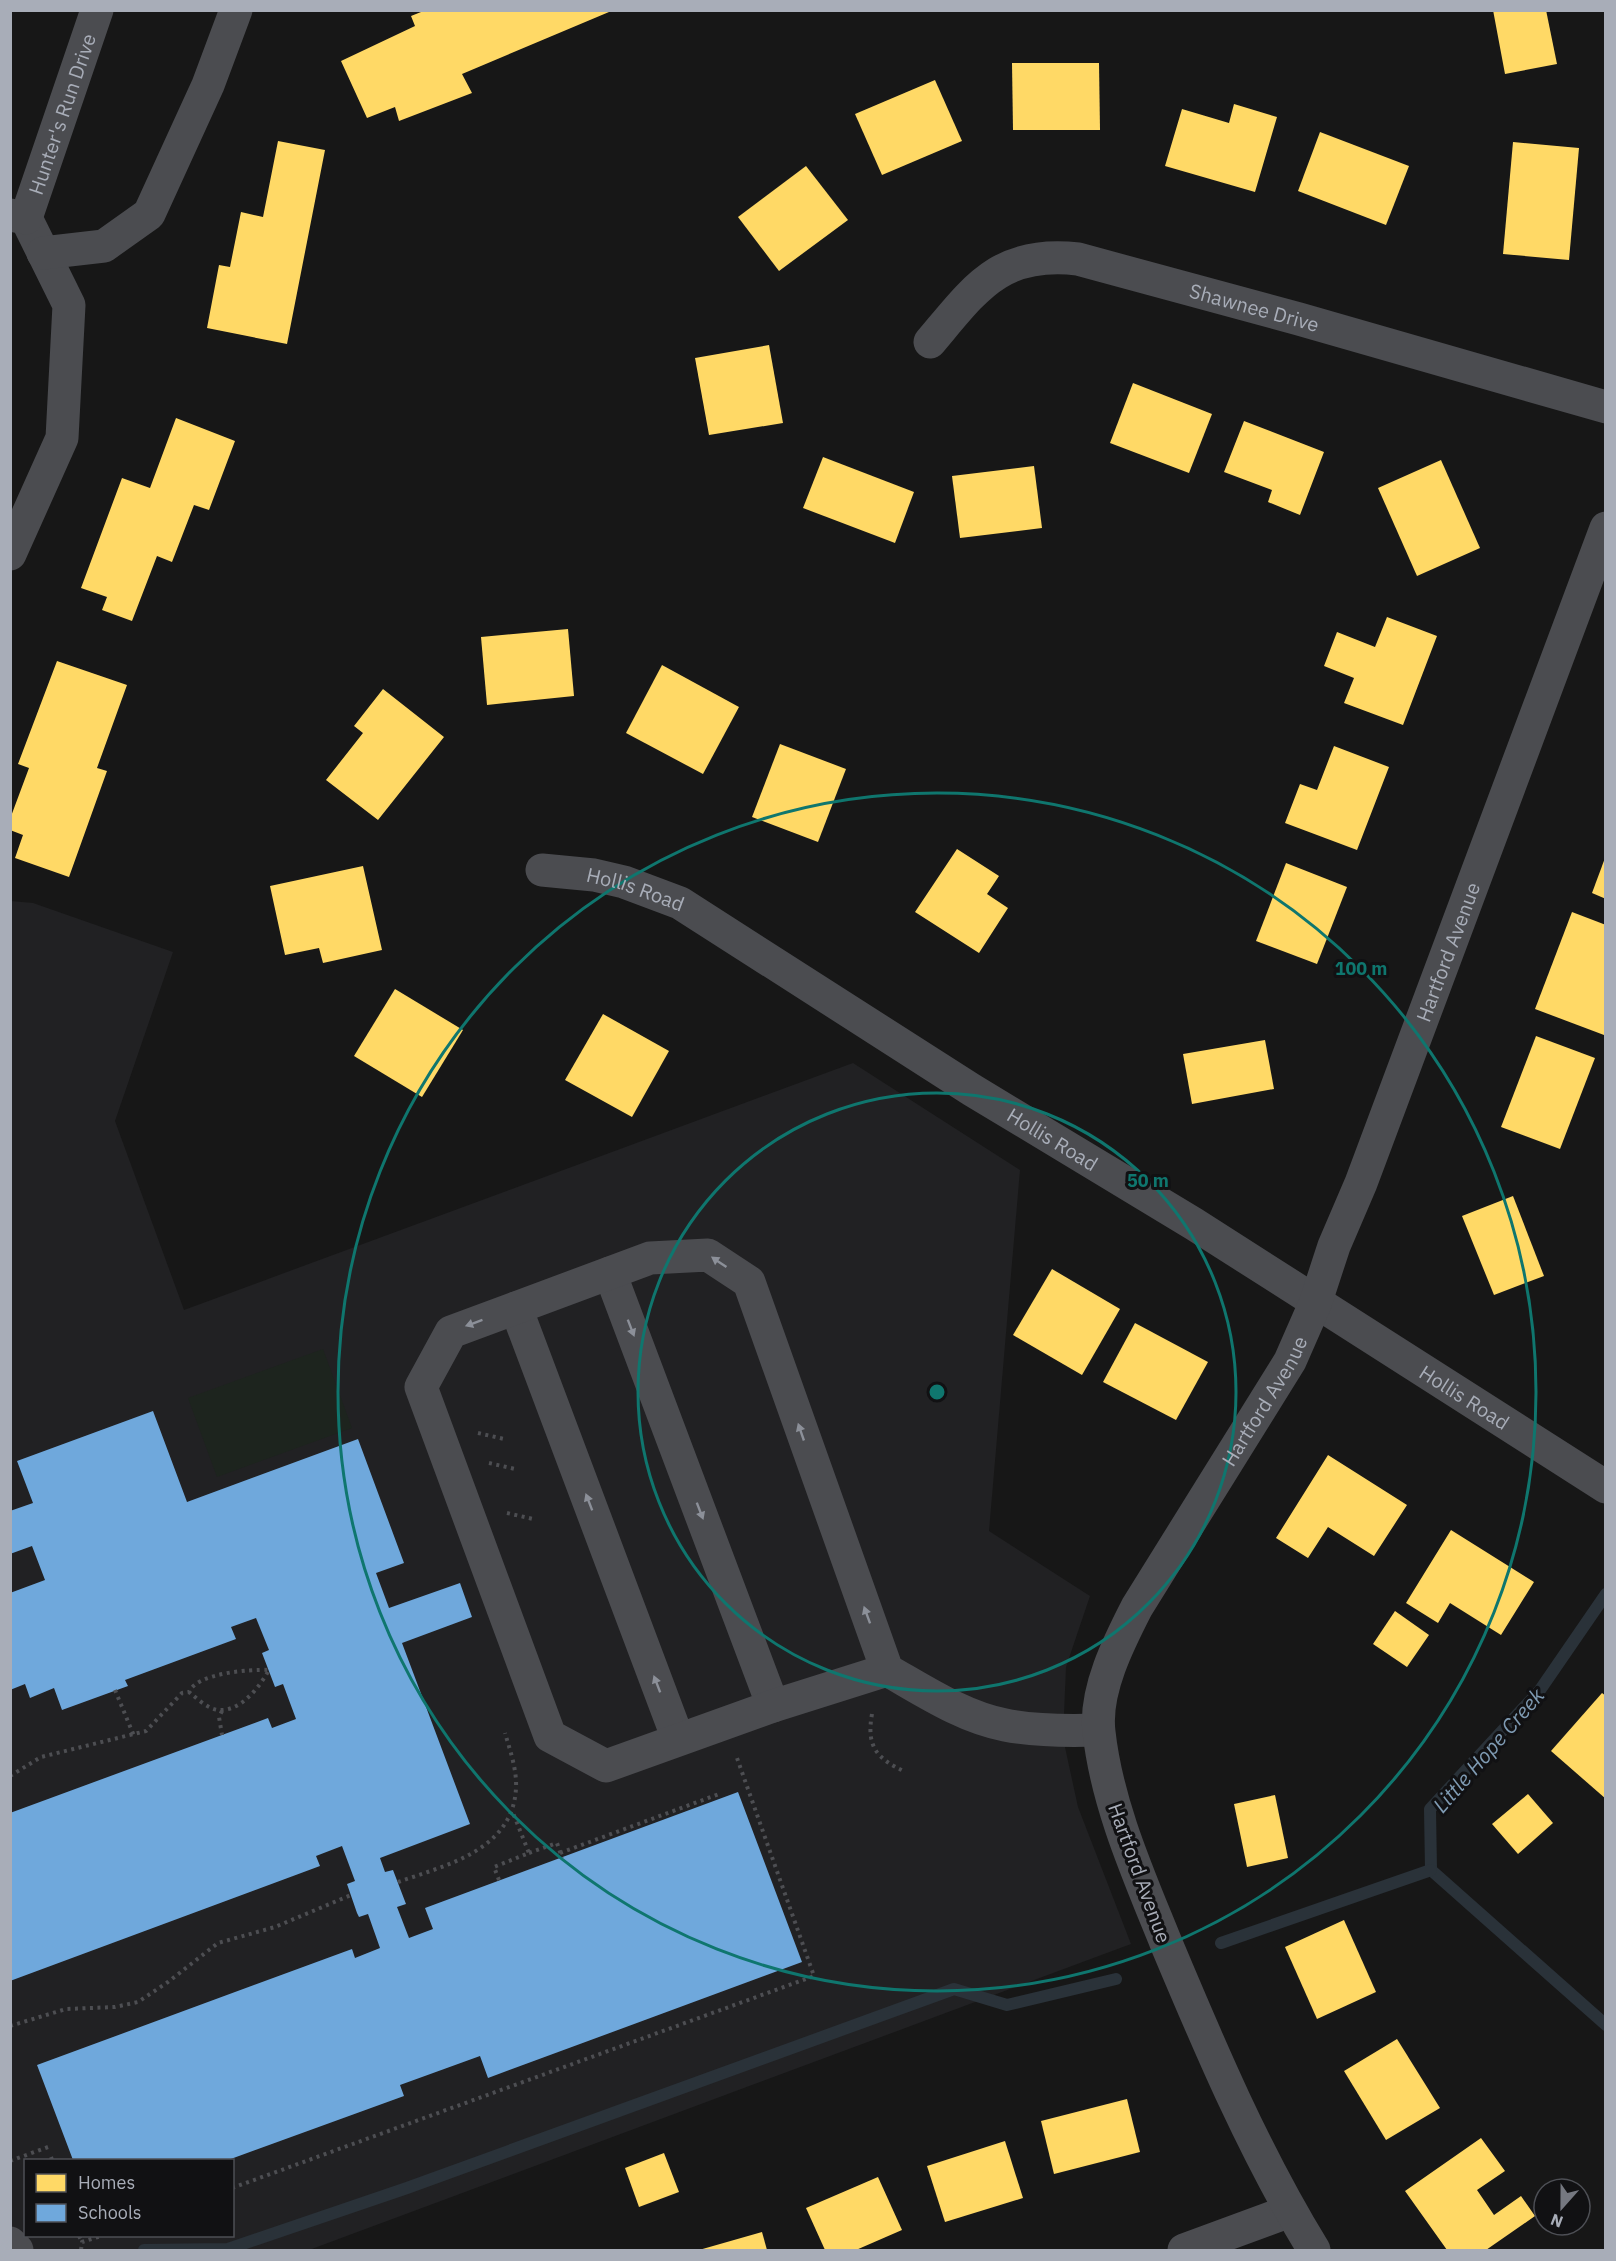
<svg xmlns="http://www.w3.org/2000/svg" width="1616" height="2261" viewBox="0 0 1616 2261" font-family="'IBM Plex Sans',sans-serif">
<style>
.built{fill:#212123;fill-rule:evenodd}
.green{fill:#1d241e}
.homes{fill:#ffd966}
.schools{fill:#6fa8dc}
.lines{fill:none;stroke-linecap:round;stroke-linejoin:round}
.stream{stroke:#2a3239;stroke-width:12}
.path{stroke:#4d4e52;stroke-width:4;stroke-dasharray:3 4.5;stroke-linecap:butt}
.minor{stroke:#4b4c50;stroke-width:33}
.oneway{fill:#8c9099}
.ring{fill:none;stroke:#0f766e;stroke-width:3}
.labels{text-anchor:middle;dominant-baseline:central;stroke-width:6;stroke-linejoin:round;paint-order:stroke}
.street-label{font-size:20px;fill:#a8adb8;stroke:#111113}
.water-label{font-size:21px;font-style:italic;fill:#7f9bb3;stroke:#111113}
.centre{fill:#0f766e;stroke:#111113;stroke-width:3}
.ring-label{font-size:18px;text-anchor:middle;font-weight:bold;fill:#0f766e;stroke:#111113;stroke-width:6;stroke-linejoin:round;paint-order:stroke}
</style>
<rect width="100%" height="100%" fill="#171717"/>
<path class="built" d="M10,901L33,903L173,952L115,1121L184,1310L853,1063L1020,1170L989,1531L1090,1596L1066,1667L1063,1738L1078,1807L1131,1944L309,2250H11ZM26,2160H232V2236H26Z"/>
<path class="green" d="M323,1349L352,1428L217,1477L188,1398Z"/>
<g class="homes">
<path d="M426,10H609V12L462,74L472,93L399,121L395,107L367,118L341,61L415,26L411,16Z"/>
<path d="M1493,10H1546L1557,64L1505,74Z"/>
<path d="M1012,63H1099L1100,130H1013Z"/>
<path d="M935,80L962,141L882,175L855,114Z"/>
<path d="M1234,104L1277,117L1255,192L1165,166L1182,109L1229,123Z"/>
<path d="M1320,132L1409,166L1386,225L1298,191Z"/>
<path d="M278,141L325,150L287,344L207,328L219,265L230,267L241,212L263,217Z"/>
<path d="M1513,142L1579,148L1569,260L1503,254Z"/>
<path d="M806,166L848,220L779,271L738,217Z"/>
<path d="M769,345L783,423L709,435L695,358Z"/>
<path d="M1133,383L1212,414L1189,473L1110,443Z"/>
<path d="M176,418L235,441L209,510L194,505L172,562L157,556L132,621L102,610L107,597L81,588L122,478L150,488Z"/>
<path d="M1244,421L1324,452L1300,515L1268,502L1272,490L1224,472Z"/>
<path d="M823,457L914,492L895,543L803,508Z"/>
<path d="M1441,460L1480,548L1417,576L1378,488Z"/>
<path d="M1034,466L1042,528L960,538L952,476Z"/>
<path d="M1387,617L1437,636L1403,725L1344,703L1354,678L1324,666L1337,632L1375,647Z"/>
<path d="M568,629L574,696L487,705L481,637Z"/>
<path d="M57,661L127,685L97,768L107,771L69,877L15,858L23,835L10,830V819L29,768L18,764Z"/>
<path d="M662,665L739,707L703,774L626,733Z"/>
<path d="M383,689L444,737L378,820L326,780L363,733L354,726Z"/>
<path d="M780,744L846,769L818,842L752,817Z"/>
<path d="M1334,746L1389,767L1357,850L1285,823L1300,784L1317,790Z"/>
<path d="M957,849L999,876L987,894L1008,908L979,953L915,912Z"/>
<path d="M1605,858H1606V899L1592,893Z"/>
<path d="M1286,863L1347,887L1317,964L1256,941Z"/>
<path d="M363,866L382,950L323,963L319,948L285,955L270,886Z"/>
<path d="M1572,912L1606,925L1604,1035L1535,1009Z"/>
<path d="M395,989L463,1030L422,1097L354,1056Z"/>
<path d="M603,1014L669,1051L632,1117L565,1080Z"/>
<path d="M1536,1036L1595,1058L1560,1149L1501,1127Z"/>
<path d="M1265,1040L1274,1089L1192,1104L1183,1054Z"/>
<path d="M1513,1196L1544,1276L1494,1295L1462,1216Z"/>
<path d="M1052,1269L1120,1309L1082,1375L1013,1335Z"/>
<path d="M1135,1323L1208,1362L1176,1420L1103,1382Z"/>
<path d="M1328,1455L1407,1505L1374,1556L1328,1527L1308,1558L1276,1538Z"/>
<path d="M1451,1530L1534,1582L1501,1635L1450,1603L1438,1623L1406,1603Z"/>
<path d="M1395,1611L1429,1635L1407,1667L1373,1644Z"/>
<path d="M1602,1693L1606,1696V1799L1551,1751Z"/>
<path d="M1528,1794L1553,1823L1518,1854L1492,1824Z"/>
<path d="M1275,1795L1288,1858L1247,1867L1234,1804Z"/>
<path d="M1344,1920L1376,1992L1317,2019L1285,1947Z"/>
<path d="M1397,2039L1440,2108L1386,2140L1344,2071Z"/>
<path d="M1127,2099L1140,2152L1054,2174L1041,2121Z"/>
<path d="M1481,2138L1505,2171L1477,2190L1494,2215L1521,2196L1535,2216L1486,2250H1447L1405,2191Z"/>
<path d="M1005,2141L1023,2198L945,2222L927,2166Z"/>
<path d="M664,2153L679,2192L639,2207L625,2168Z"/>
<path d="M878,2177L902,2230L856,2250H825L806,2208Z"/>
<path d="M762,2232L767,2250H699Z"/>
</g>
<path class="schools" d="M153,1411L187,1502L358,1439L404,1563L376,1573L389,1608L460,1583L472,1617L402,1643L470,1824L380,1858L385,1872L393,1870L406,1904L397,1907L409,1938L433,1929L425,1908L738,1792L802,1962L488,2078L480,2056L400,2085L404,2096L228,2160H73L37,2065L352,1949L355,1958L380,1948L368,1914L359,1917L357,1913L347,1884L355,1881L342,1846L316,1856L320,1866L10,1981V1813L268,1718L272,1728L296,1719L283,1684L275,1687L262,1653L269,1650L256,1618L231,1627L236,1639L125,1680L128,1686L62,1710L54,1688L30,1698L25,1684L10,1690V1593L45,1580L32,1546L10,1554V1511L33,1503L17,1461Z"/>
<g class="lines">
<g class="stream">
<path d="M1606,1594L1540,1690L1430,1809L1431,1870L1606,2025"/>
<path d="M1221,1943L1431,1870"/>
<path d="M144,2250L228,2249L407,2188L954,1989L1007,2005L1116,1979"/>
</g>
<g class="path">
<path d="M478,1433L504,1439"/>
<path d="M489,1463L515,1469"/>
<path d="M507,1513L533,1519"/>
<path d="M115,1690L134,1736"/>
<path d="M222,1711L219,1717L222,1735"/>
<path d="M872,1714C866,1747 877,1759 906,1772"/>
<path d="M10,1776L41,1757L146,1731L182,1693L189,1692C197,1673 250,1669 269,1670C260,1686 243,1709 222,1710C209,1711 198,1699 189,1692"/>
<path d="M529,1853L557,1843L562,1858"/>
<path d="M560,1853L719,1794"/>
<path d="M499,1880L494,1867L529,1853L513,1813"/>
<path d="M398,1882C447,1865 513,1850 516,1788C517,1770 510,1750 505,1733"/>
<path d="M10,2026L66,2009L115,2007L138,2002L168,1982L218,1943L275,1927L351,1895"/>
<path d="M51,2157L52,2160"/>
<path d="M10,2161L48,2147"/>
<path d="M232,2188L814,1976L737,1758"/>
<path d="M79,2236L82,2242"/>
<path d="M81,2250L82,2242L101,2236"/>
</g>
<g class="minor">
<path d="M10,215L26,218L69,305L62,438L10,554"/>
<path id="s1" d="M26,218L97,10"/>
<path d="M43,253L104,246L149,214L208,85L236,10"/>
<path id="s2" d="M930,342C975,289 999,250 1078,259L1299,319L1606,407"/>
<path id="s3" d="M542,870L594,875L624,882L680,903L972,1090L1194,1224L1606,1487"/>
<path d="M610,1273L773,1706"/>
<path d="M516,1308L678,1739"/>
<path d="M887,1670L773,1706L606,1766L550,1736L421,1387L451,1332L650,1258L708,1255L749,1282L887,1670C924,1691 963,1717 1005,1725C1036,1731 1068,1731 1098,1730"/>
<path d="M10,2243L17,2250"/>
<path d="M1184,2250L1290,2211"/>
<path id="s4" d="M1314,2250C1255,2154 1210,2048 1166,1943C1139,1876 1107,1805 1099,1732C1094,1691 1119,1642 1137,1607L1290,1361L1315,1304L1334,1246L1361,1183L1606,528"/>
</g>
</g>
<defs><path id="oneway-solid" d="M-6-.8H1V-3.2L6.5 0L1 3.2V.8H-6Z" transform="scale(1.5)"/></defs>
<g class="oneway">
<use href="#oneway-solid" transform="translate(719 1262) rotate(-146)"/>
<use href="#oneway-solid" transform="translate(474 1323) rotate(160)"/>
<use href="#oneway-solid" transform="translate(631 1328) rotate(69)"/>
<use href="#oneway-solid" transform="translate(801 1432) rotate(-109)"/>
<use href="#oneway-solid" transform="translate(589 1502) rotate(-111)"/>
<use href="#oneway-solid" transform="translate(700 1511) rotate(69)"/>
<use href="#oneway-solid" transform="translate(867 1615) rotate(-110)"/>
<use href="#oneway-solid" transform="translate(657 1684) rotate(-111)"/>
</g>
<g class="ring">
<circle cx="937" cy="1392" r="299"/>
<circle cx="937" cy="1392" r="599"/>
</g>
<g class="labels">
<g class="street-label">
<text stroke="none"><textPath href="#s1" startOffset="110">Hunter's Run Drive</textPath></text>
<text stroke="none"><textPath href="#s2" startOffset="363">Shawnee Drive</textPath></text>
<text stroke="none"><textPath href="#s3" startOffset="96">Hollis Road</textPath></text>
<text stroke="none"><textPath href="#s4" startOffset="1424">Hartford Avenue</textPath></text>
<text stroke="none"><textPath href="#s3" startOffset="584">Hollis Road</textPath></text>
<text stroke="none"><textPath href="#s3" startOffset="1070">Hollis Road</textPath></text>
<text stroke="none"><textPath href="#s4" startOffset="938">Hartford Avenue</textPath></text>
<text transform="translate(1140 1873) rotate(70)">Hartford Avenue</text>
</g>
<g class="water-label">
<text transform="translate(1488 1750) rotate(-49)">Little Hope Creek</text>
</g>
</g>
<circle cx="937" cy="1392" r="9" class="centre"/>
<g class="ring-label">
<text x="1361" y="975">100 m</text>
<text x="1148" y="1187">50 m</text>
</g>
<rect width="1616" height="2261" fill="none" stroke="#a8adb8" stroke-width="24"/>
<rect x="24" y="2159" width="210" height="78" fill="#111113" stroke="#4d4f55" stroke-width="1.5"/>
<rect x="36" y="2174" width="30" height="18" fill="#ffd966" stroke="#4d4f55" stroke-width="1.5"/>
<text x="78" y="2189" font-size="18" fill="#a8adb8">Homes</text>
<rect x="36" y="2204" width="30" height="18" fill="#6fa8dc" stroke="#4d4f55" stroke-width="1.5"/>
<text x="78" y="2219" font-size="18" fill="#a8adb8">Schools</text>
<g transform="translate(1562 2207) rotate(201)"><circle r="28" fill="#111113" stroke="#4d4f55" stroke-width="1.5"/>
<path d="M0-4.5L10 22L0 15L-10 22Z" fill="#757880"/>
<text y="-9" font-size="16" font-weight="bold" text-anchor="middle" fill="#a8adb8">N</text>
</g>
</svg>
